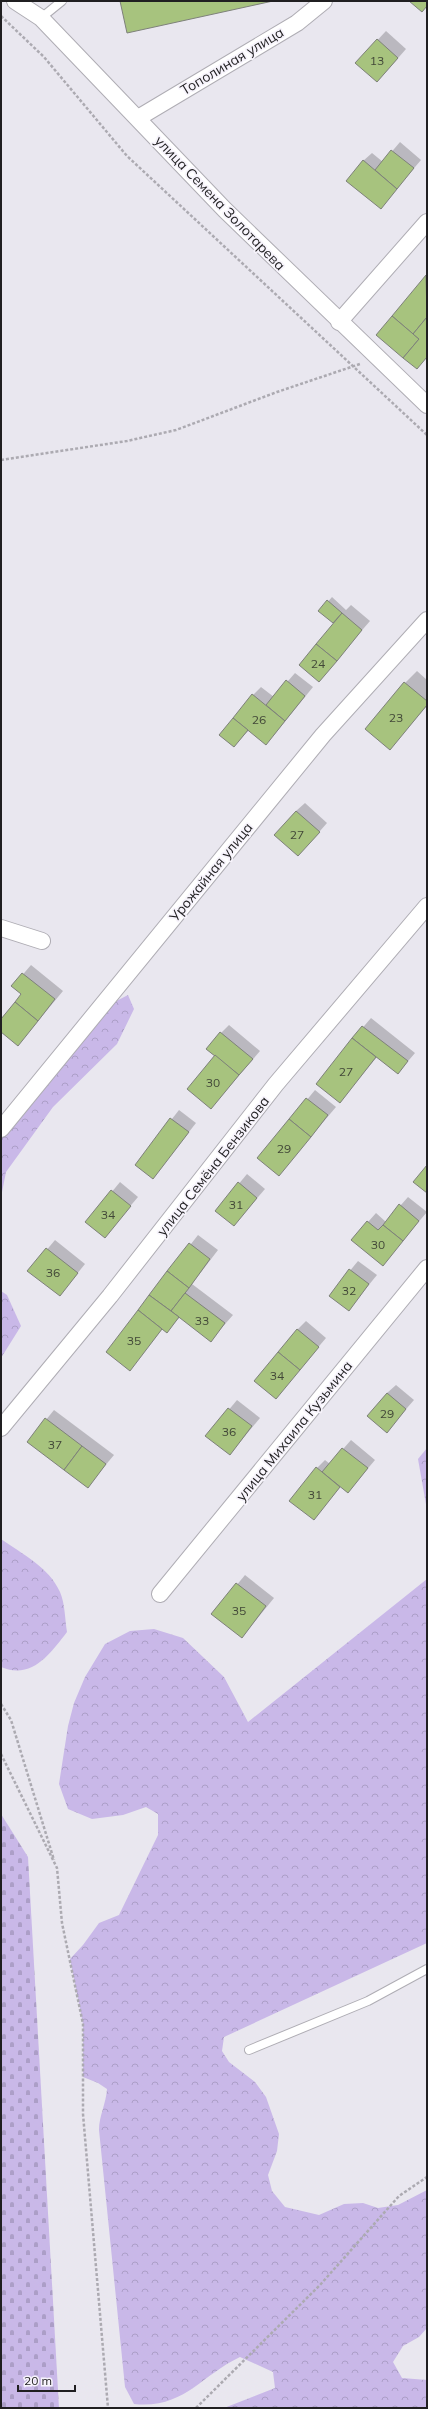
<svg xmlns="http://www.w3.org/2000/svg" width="428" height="2409" viewBox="0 0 428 2409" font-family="Mulish,sans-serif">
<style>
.forest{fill:url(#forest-crowns)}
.cemetery{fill:url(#cemetery-stones)}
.shadow{fill:#0003}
.building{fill:#a7c37e;stroke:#7e817a}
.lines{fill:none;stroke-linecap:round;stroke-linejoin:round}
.lane-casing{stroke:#afadb4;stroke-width:10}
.street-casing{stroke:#afadb4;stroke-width:18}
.path{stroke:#acaab1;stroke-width:2.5;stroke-dasharray:3 2;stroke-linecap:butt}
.lane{stroke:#fff;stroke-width:8}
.street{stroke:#fff;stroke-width:16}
.labels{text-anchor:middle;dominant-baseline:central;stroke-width:3.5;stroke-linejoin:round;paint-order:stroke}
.number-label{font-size:12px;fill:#424838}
.street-label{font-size:14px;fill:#201f21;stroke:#f7f4fc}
</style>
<defs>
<pattern id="forest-crowns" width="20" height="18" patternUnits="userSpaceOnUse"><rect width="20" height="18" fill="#c9b8e8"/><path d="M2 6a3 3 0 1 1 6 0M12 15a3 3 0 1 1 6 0" fill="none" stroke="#ac9ec7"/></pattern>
<pattern id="cemetery-stones" width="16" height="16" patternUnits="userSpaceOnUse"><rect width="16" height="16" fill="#c9b8e8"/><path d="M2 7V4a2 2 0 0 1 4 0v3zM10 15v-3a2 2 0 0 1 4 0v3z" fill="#ac9ec7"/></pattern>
</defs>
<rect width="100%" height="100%" fill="#e9e7ef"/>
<g class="forest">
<path d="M128,995L134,1009L117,1044L53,1107L6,1172L1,1197V1129L97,1011Z"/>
<path d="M1,1291L7,1295L21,1326L1,1358Z"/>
<path d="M427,1448V1510L418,1459Z"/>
<path d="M1,1539C22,1554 49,1567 60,1592C65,1603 65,1620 67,1632C50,1654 32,1680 1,1667Z"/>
<path d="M427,1579V1943L224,2037L222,2051L229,2062L255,2082L266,2097L279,2134L277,2151L268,2175L272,2191L285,2207L319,2215L344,2204L363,2203L378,2208L398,2205L427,2190V2328L419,2337L403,2346L393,2362L402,2378L427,2380V2408H224L275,2388L273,2372L240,2357C200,2376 184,2409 134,2404L125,2387L99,2130C99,2116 106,2104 107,2089L98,2083L83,2077V2024L70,1959L83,1945L99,1923L119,1915L158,1835V1814L146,1807L123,1815L92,1819L68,1809L59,1784L68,1726L74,1703L85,1677L105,1644L130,1631L154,1629L183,1638L224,1677L248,1722Z"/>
</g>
<path class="cemetery" d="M1,1814L28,1857L59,2408H1Z"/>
<g class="shadow">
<path d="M386,31L406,49L385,73L356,63Z"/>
<path d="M400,142L421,160L380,208L363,161L372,153L383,162Z"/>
<path d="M427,276V357L377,335Z"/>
<path d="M332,597L346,610L351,605L370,621L319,680L335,623L320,611Z"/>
<path d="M417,671L427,680V706L390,748L405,683Z"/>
<path d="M295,673L313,687L274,735L249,730L234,746L253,695L261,687L274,697Z"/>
<path d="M305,803L327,823L306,847L296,811Z"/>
<path d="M31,965L63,991L18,1045L1,1031V1020L23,994L13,986Z"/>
<path d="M371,1018L415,1053L398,1073L377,1057L340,1101L353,1039Z"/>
<path d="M229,1025L260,1051L211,1108L216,1055L221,1033Z"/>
<path d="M315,1090L336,1107L279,1174L259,1158Z"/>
<path d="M179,1110L196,1123L153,1178L136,1165Z"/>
<path d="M247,1174L265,1189L234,1225L217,1210Z"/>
<path d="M120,1182L138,1197L104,1237L87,1222Z"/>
<path d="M408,1197L427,1212L382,1265L352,1240L376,1213L386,1222Z"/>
<path d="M198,1235L218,1250L192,1284L233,1315L211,1340L180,1317L167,1331L163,1328L130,1369L107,1352Z"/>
<path d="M55,1240L85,1264L60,1295L29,1271Z"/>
<path d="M358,1261L377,1275L349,1309L330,1295Z"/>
<path d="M306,1321L326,1338L276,1397L297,1330Z"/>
<path d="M396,1385L414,1400L387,1431V1393Z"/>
<path d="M237,1400L260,1418L230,1454L207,1436Z"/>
<path d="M54,1410L114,1455L88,1486L28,1442Z"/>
<path d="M351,1440L375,1460L348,1492L341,1486L314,1519L317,1468L325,1460L330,1464Z"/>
<path d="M245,1575L274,1598L242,1637L213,1614Z"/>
</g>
<g class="building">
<path d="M120,1H273L127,33Z"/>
<path d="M409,1H427V6L422,12Z"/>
<path d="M377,39L398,58L377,82L355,63Z"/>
<path d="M391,150L414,168L397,189L375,170Z"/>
<path d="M363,160L397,189L381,209L346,181Z"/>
<path d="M426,275L427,317L413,334L392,316Z"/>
<path d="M392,316L419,339L403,358L376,335Z"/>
<path d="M427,317V357L417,369L403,358L419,339L413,334Z"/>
<path d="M327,600L342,613L333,623L318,611Z"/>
<path d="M342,613L362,630L337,661L316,644Z"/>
<path d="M316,644L337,661L319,682L299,665Z"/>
<path d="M286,680L305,696L285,721L266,705Z"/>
<path d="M404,682L427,701V705L390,750L365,729Z"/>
<path d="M252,694L285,721L266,745L233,718Z"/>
<path d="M233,718L248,730L234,747L219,735Z"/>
<path d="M296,811L320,832L298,856L274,835Z"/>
<path d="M22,973L55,999L38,1021L15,1002L21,994L11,986Z"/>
<path d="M15,1002L38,1021L18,1046L1,1032V1019Z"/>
<path d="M362,1026L408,1061L398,1074L352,1038Z"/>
<path d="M220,1032L253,1059L239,1075L206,1049Z"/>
<path d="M352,1038L376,1057L340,1103L316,1084Z"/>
<path d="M215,1055L239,1075L211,1109L187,1089Z"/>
<path d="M306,1098L328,1115L311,1137L289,1119Z"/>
<path d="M170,1118L189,1132L153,1179L135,1165Z"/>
<path d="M289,1119L311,1137L279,1176L257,1158Z"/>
<path d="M427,1165V1193L413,1182Z"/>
<path d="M238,1182L257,1198L234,1226L215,1211Z"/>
<path d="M111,1190L131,1206L105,1238L85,1222Z"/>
<path d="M399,1204L419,1221L403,1241L383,1225Z"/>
<path d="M367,1221L378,1230L383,1225L403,1241L383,1266L351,1240Z"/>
<path d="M189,1243L210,1259L189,1288L167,1271Z"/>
<path d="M46,1248L78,1273L60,1296L27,1271Z"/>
<path d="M349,1269L369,1284L349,1311L329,1296Z"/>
<path d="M167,1271L189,1288L171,1311L149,1295Z"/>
<path d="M185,1293L225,1323L211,1342L171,1311Z"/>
<path d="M149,1295L179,1317L167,1333L138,1310Z"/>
<path d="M138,1310L162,1329L130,1371L106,1352Z"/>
<path d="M297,1329L319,1347L300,1370L278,1352Z"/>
<path d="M278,1352L300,1370L276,1399L254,1381Z"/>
<path d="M387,1393L406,1409L387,1433L367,1416Z"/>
<path d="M228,1408L252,1426L230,1455L205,1436Z"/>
<path d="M45,1418L82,1446L64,1470L27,1442Z"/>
<path d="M82,1446L106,1464L88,1488L64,1470Z"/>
<path d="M342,1448L368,1468L348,1493L322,1472Z"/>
<path d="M316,1467L340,1487L314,1520L289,1501Z"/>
<path d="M236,1583L266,1606L242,1638L211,1614Z"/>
</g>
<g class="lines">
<defs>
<g id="lane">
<path d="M41,18L62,1"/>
<path d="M249,2050L368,2001L427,1969"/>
</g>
<g id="street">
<path d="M15,1L41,18L225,210L427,405"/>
<path d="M138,118L297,23L324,1"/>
<path d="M339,322L427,222"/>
<path d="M1,928L42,941"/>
<path d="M1,1129L323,735L427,620"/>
<path d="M1,1428L110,1296L276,1084L427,906"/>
<path d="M160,1594L427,1268"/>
</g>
</defs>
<use href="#lane" class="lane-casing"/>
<use href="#street" class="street-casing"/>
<g class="path">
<path d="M1,16L44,57L127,156L427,435"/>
<path d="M1,460L127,441L176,430L277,392L360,364"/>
<path d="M1,1704L11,1720L54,1860"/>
<path d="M1,1754L57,1868L62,1923L83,2024V2114L108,2408"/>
<path d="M196,2408L320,2285L399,2196L427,2177"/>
</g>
<use href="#lane" class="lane"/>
<use href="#street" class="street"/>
</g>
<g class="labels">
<g class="number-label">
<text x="377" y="60">13</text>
<text x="318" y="663">24</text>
<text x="396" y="717">23</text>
<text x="259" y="719">26</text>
<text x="297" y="834">27</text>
<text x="346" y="1071">27</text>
<text x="213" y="1082">30</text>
<text x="284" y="1148">29</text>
<text x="236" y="1204">31</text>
<text x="108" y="1214">34</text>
<text x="378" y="1244">30</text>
<text x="53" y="1272">36</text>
<text x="349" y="1290">32</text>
<text x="202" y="1320">33</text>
<text x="134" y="1340">35</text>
<text x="277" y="1375">34</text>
<text x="387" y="1413">29</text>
<text x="229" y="1431">36</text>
<text x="55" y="1444">37</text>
<text x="315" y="1494">31</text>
<text x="239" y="1610">35</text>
</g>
<g class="street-label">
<text transform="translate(232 61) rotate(-31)">Тополиная улица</text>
<text transform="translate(220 203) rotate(46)">улица Семена Золотарева</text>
<text transform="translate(211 872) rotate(-51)">Урожайная улица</text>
<text transform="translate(213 1166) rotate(-52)">улица Семёна Бензикова</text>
<text transform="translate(294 1431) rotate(-51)">улица Михаила Кузьмина</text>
</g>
</g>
<rect width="428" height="2409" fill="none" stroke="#201f21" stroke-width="4"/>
<path d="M18 2385v6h57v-6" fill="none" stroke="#201f21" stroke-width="2"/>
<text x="24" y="2385" font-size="12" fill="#201f21" stroke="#f7f4fc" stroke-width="3" paint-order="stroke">20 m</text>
</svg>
